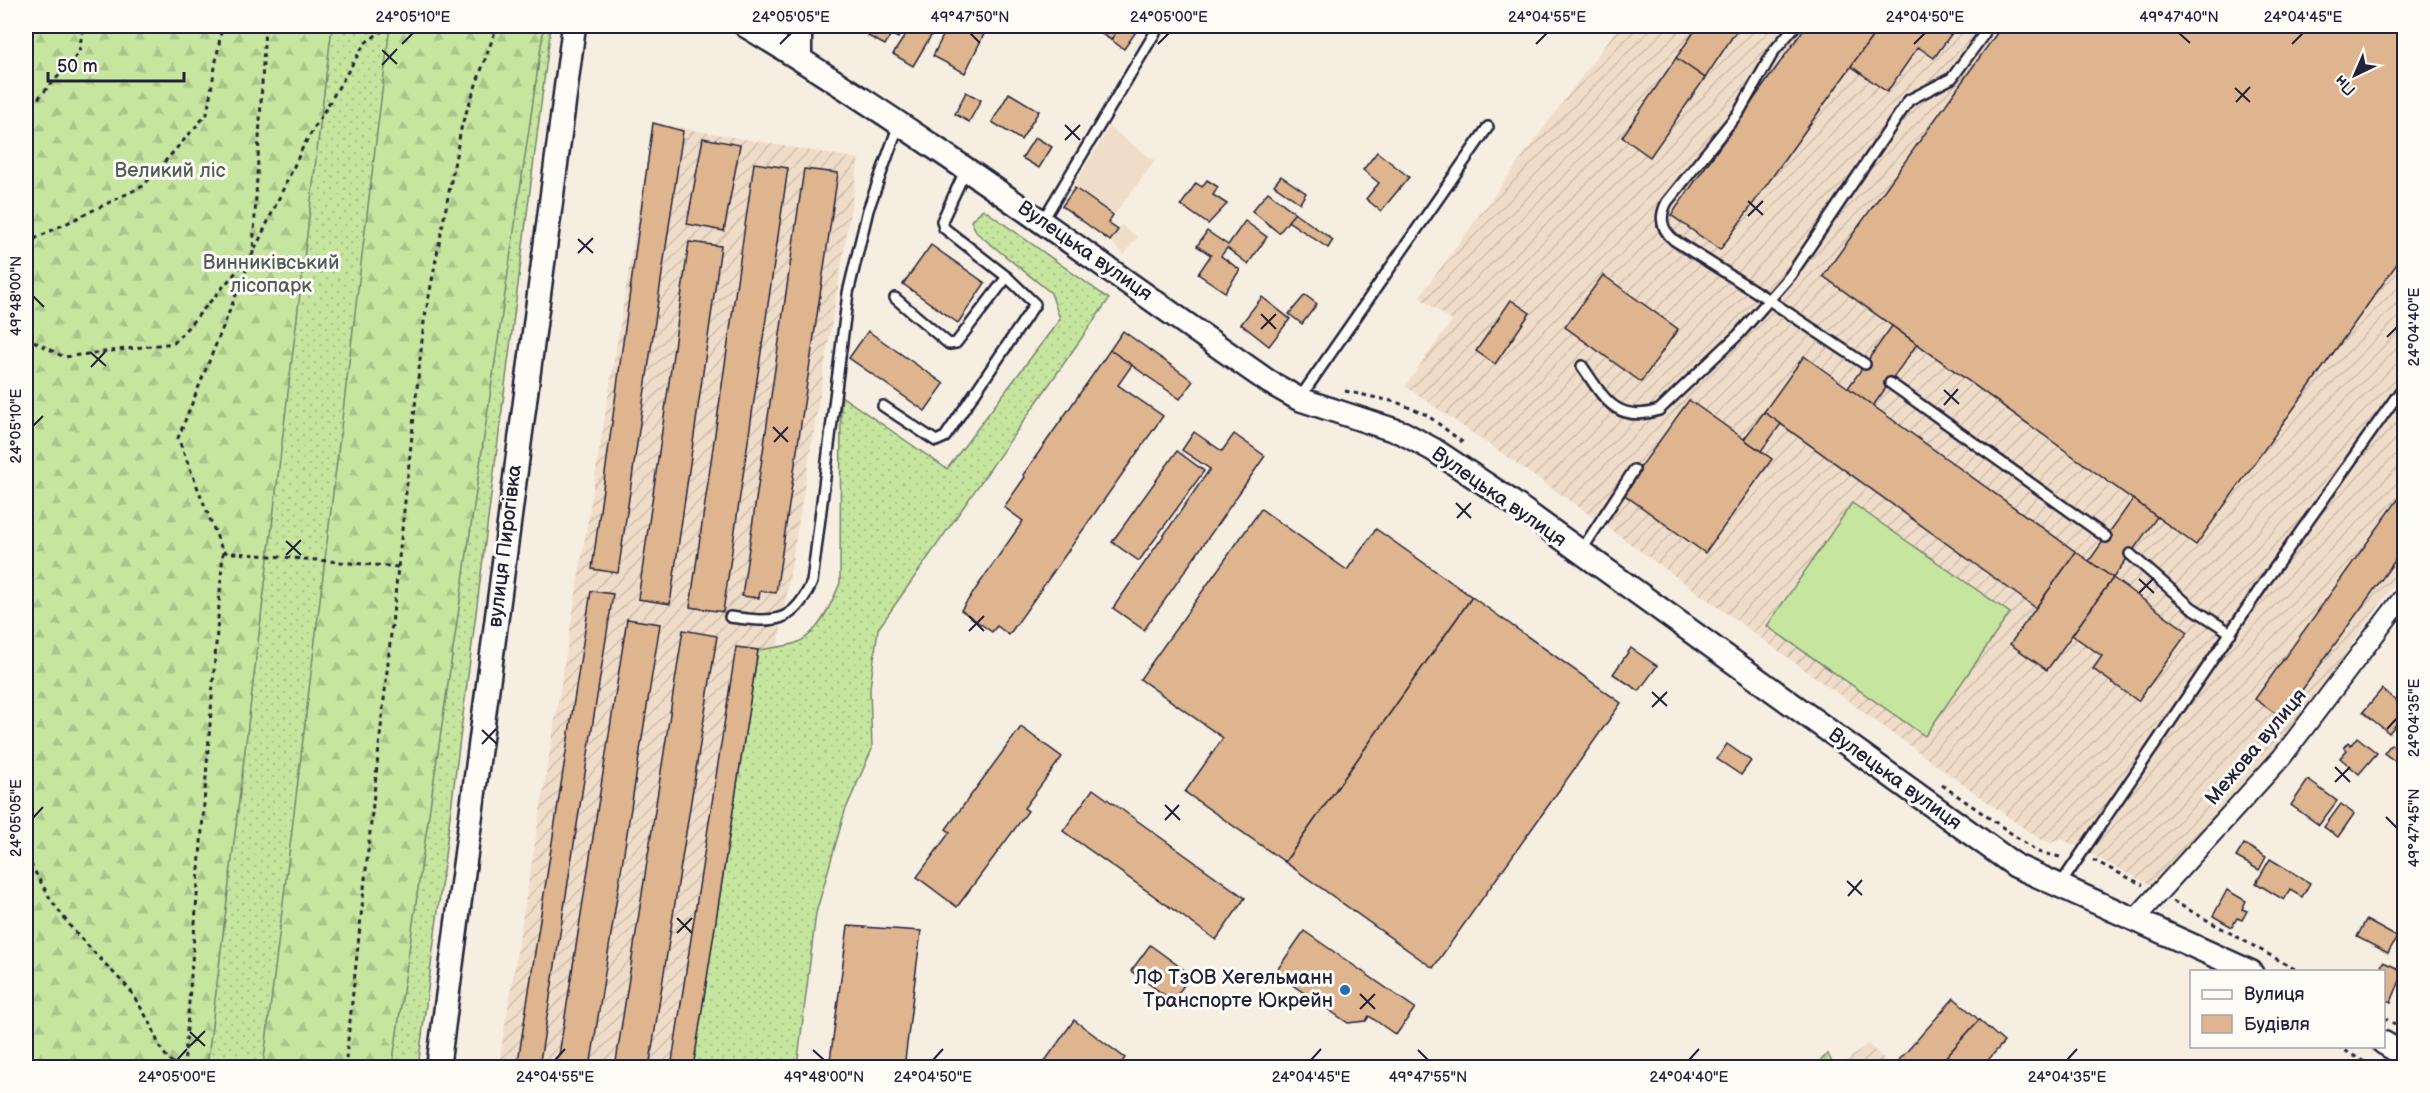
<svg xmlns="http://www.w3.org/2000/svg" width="2430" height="1093" viewBox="0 0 2430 1093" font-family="'Balsamiq Sans',sans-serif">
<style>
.built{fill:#f0ddc9}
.industrial{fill:url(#industrial-furrows)}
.grass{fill:url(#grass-dots);stroke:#74846d;stroke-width:1.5}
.forest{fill:url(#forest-firs);stroke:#74846d;stroke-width:1.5}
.garden{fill:#c6e69f;stroke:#74846d;stroke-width:1.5}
.building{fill:#deb58f;stroke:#22223b;stroke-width:1.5}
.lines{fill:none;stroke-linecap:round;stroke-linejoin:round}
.service-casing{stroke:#22223b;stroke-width:14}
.minor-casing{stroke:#22223b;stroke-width:22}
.tertiary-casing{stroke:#22223b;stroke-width:27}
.path{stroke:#22223b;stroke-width:3;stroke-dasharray:4.5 4.5;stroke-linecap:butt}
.service{stroke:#fdfcf7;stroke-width:9}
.minor{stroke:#fdfcf7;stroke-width:18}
.tertiary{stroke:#fdfcf7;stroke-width:22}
.ticks{fill:none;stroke:#22223b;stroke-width:2}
.poi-dot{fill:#1f6fb2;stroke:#fdfcf7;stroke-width:2}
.labels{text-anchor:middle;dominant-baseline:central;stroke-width:6;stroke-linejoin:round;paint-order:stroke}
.park-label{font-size:20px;fill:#535d59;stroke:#fdfcf7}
.street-label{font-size:20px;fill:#22223b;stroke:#fdfcf7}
.poi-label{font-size:20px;fill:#22223b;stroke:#fdfcf7;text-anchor:end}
.neatline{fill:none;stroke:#22223b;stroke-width:2}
.ticks-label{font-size:15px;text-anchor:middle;fill:#22223b}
</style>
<defs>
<pattern id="industrial-furrows" width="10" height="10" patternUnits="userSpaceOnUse" patternTransform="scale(1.5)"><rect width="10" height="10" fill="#f0ddc9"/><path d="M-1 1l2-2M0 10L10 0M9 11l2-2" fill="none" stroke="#cebdae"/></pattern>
<pattern id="grass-dots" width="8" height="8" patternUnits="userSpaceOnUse" patternTransform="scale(1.5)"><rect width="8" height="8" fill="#c6e69f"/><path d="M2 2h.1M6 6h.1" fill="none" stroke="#aac58a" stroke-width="1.8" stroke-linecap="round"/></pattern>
<pattern id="forest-firs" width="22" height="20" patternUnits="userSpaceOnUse" patternTransform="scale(1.5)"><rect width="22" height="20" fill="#c6e69f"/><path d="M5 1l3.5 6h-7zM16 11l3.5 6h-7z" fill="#aac58a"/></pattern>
</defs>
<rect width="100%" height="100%" fill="#f7eee2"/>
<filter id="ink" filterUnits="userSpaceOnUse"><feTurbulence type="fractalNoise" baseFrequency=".0167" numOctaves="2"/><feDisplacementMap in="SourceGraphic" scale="12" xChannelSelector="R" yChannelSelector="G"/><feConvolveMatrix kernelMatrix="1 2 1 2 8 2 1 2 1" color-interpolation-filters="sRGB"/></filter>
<g filter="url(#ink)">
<path class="built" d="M1109,127L1155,161L1108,223L1118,230L1121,225L1138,237L1124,255L1110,241L1062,206Z"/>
<g class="industrial">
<path d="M1619,26H2404V570L2271,760L2152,886L2062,839L2051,843L2039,839L1600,522L1405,386L1452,321L1419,297Z"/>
<path d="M653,123L859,159L708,1067L498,1068Z"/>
<path d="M1868,1044L1893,1067H1839Z"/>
</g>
<g class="grass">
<path d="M26,26H551L418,1067H26Z"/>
<path d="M983,209L1109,299L878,629L870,688L872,749L845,811L816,913L797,1067H693L758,650C770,648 785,647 796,643C819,634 831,604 840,583L841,396L947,469L1060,319L1051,293L977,233L971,221Z"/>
</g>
<g class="forest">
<path d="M26,26H332L207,1067H26Z"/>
<path d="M390,26H544L392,1067H263Z"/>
<path d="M1828,1054L1834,1067H1812Z"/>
</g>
<path class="garden" d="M1852,503L2010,613L1925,736L1767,626Z"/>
<g class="building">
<path d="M874,26H905L898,38L891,34L885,45L868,36Z"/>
<path d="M911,26H929L935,29L913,66L893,54Z"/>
<path d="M948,26H967L984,34L965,73L933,56Z"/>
<path d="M1089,26H1120L1111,40Z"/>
<path d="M1120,26H1140L1124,49L1111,40Z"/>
<path d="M1698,26H1730L1737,30L1705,78L1676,58Z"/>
<path d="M1806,26H1880L1720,250L1671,215Z"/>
<path d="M1880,26H1957L1934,58L1918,47L1887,92L1851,66Z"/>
<path d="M2002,26H2404V254L2196,545L1823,276Z"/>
<path d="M1676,58L1705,78L1650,157L1622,137Z"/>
<path d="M966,92L981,100L969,122L955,114Z"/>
<path d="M1009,93L1039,111L1021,140L992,122Z"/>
<path d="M653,123L683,131L618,573L592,569Z"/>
<path d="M1035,137L1052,147L1039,168L1022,158Z"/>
<path d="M703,138L740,145L724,231L687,224Z"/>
<path d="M1377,152L1409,177L1381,211L1366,199L1379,183L1363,170Z"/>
<path d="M754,163L788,168L723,612L690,607Z"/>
<path d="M804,169L838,173L776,593L760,591L759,598L742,596Z"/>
<path d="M1281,176L1306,193L1300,203L1274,185Z"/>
<path d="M1207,180L1218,187L1213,195L1227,204L1208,224L1181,205L1196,183L1202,187Z"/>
<path d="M1075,188L1113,215L1108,223L1118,230L1110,241L1062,206Z"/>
<path d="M1268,192L1295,213L1279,233L1252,211Z"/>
<path d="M1295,213L1333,240L1328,248L1288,221Z"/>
<path d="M1245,221L1267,237L1248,264L1227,248L1221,256L1240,270L1225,292L1198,274L1211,255L1197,246L1207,231L1228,245Z"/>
<path d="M689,242L721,246L670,604L638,599Z"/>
<path d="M931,245L985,283L958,323L903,284Z"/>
<path d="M1603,275L1678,329L1641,382L1565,327Z"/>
<path d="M1305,295L1317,304L1302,324L1289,314Z"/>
<path d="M1262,297L1290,319L1269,346L1241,324Z"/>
<path d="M1511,300L1530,313L1495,364L1476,351Z"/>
<path d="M1892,326L1917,344L1873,406L1848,388Z"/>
<path d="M868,331L944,384L925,411L849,358Z"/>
<path d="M1123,331L1193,381L1180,399L1110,350Z"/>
<path d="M1110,350L1132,365L1118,385L1163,416L1009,635L997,626L992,632L961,610L1023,521L1004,507L1025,477L1023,475Z"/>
<path d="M1804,356L2076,552L2036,608L1764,412Z"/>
<path d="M1689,400L1772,459L1705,553L1622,493Z"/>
<path d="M1764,412L1781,424L1761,451L1744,439Z"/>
<path d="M1194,432L1222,451L1234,434L1265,456L1144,630L1113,608L1210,469L1182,450Z"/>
<path d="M1177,451L1204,471L1139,561L1112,542Z"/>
<path d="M2404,491V548L2282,718L2255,699Z"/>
<path d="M2133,499L2157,517L2113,578L2089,561Z"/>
<path d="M1261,509L1347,570L1376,529L1472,597L1285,862L1185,792L1223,738L1140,679Z"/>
<path d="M2076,552L2113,578L2047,670L2010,644Z"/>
<path d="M2113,578L2188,632L2138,701L2093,669L2102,656L2072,635Z"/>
<path d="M591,591L613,594L539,1068H517Z"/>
<path d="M1472,597L1621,703L1433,968L1285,862Z"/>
<path d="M627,619L660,624L590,1068H557Z"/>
<path d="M683,630L717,636L649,1068H615Z"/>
<path d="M736,647L758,650L693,1068H671Z"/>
<path d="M1631,648L1657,666L1639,691L1613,674Z"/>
<path d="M2404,670V682L2399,677Z"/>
<path d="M2382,689L2404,708V715L2389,733L2363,712Z"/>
<path d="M1021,727L1062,757L1024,808L1028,811L957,907L917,877L950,832L946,829Z"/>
<path d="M2357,737L2377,753L2359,774L2340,758L2347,750L2344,747L2348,742L2351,745Z"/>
<path d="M1727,744L1751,761L1741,775L1717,759Z"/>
<path d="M2391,744L2404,755L2400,765L2384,753Z"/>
<path d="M2308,780L2337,801L2319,825L2291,805Z"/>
<path d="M1093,789L1245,898L1216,940L1063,831Z"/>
<path d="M2341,804L2354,814L2338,837L2324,827Z"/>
<path d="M2244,844L2266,857L2259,870L2236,857Z"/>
<path d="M2270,859L2310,883L2302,897L2290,890L2284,900L2256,883Z"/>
<path d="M2227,890L2246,901L2242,909L2247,911L2242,920L2237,918L2232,927L2213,916Z"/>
<path d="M2366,920L2397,937L2388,953L2357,937Z"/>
<path d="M848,926L921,931L904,1068H829Z"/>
<path d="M1304,931L1415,1008L1396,1035L1369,1016L1366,1021L1348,1023L1275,973Z"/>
<path d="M1150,945L1191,975L1173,1001L1131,971Z"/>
<path d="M2383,962L2404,971L2391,1002L2384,999V972H2379Z"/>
<path d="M1954,998L1979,1020L1936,1068L1893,1067Z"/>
<path d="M1074,1020L1125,1058L1118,1068H1040Z"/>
<path d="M1979,1020L2004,1042L1981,1068H1936Z"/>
</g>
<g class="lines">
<defs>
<g id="service">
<path d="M1795,26L1774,51L1739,112L1667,202C1659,217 1661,229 1674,240L1769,300L1790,276L1909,100L1952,78L1984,34"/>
<path d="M1043,220L1159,26"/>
<path d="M895,298L949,344L956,343L1007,277"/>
<path d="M1582,366C1604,398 1616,424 1659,410L1739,334L1769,300L1865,364"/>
<path d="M1890,383L2106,537"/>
<path d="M1299,399L1488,127"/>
<path d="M883,406L936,441L945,437L1035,304L1007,277L944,228L942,221L966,169"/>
<path d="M1581,551L1634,470"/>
<path d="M2130,554L2191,607L2231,633"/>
<path d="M730,617C772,622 793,626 812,582L848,293L868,210L899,124"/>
<path d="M2060,885L2264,583L2404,386"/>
</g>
<path id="minor" d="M2134,920L2282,757L2404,596"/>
<g id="tertiary">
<path d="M746,26C927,135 1096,262 1269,382L1299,399L1403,433L1434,450L1505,497L2016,866L2251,972"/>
<path d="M800,26V58"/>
<path d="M2384,1043L2404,1055"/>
<path d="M438,1068L574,26"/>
</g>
</defs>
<use href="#service" class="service-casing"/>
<use href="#minor" class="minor-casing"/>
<use href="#tertiary" class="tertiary-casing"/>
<g class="path">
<path d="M26,112L79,53L83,26"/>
<path d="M26,243L143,186L207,114L222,26"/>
<path d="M255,249L304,145L365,43L389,26"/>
<path d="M26,337L64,357L174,343L251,255"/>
<path d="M1345,391L1396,402L1427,415L1466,445"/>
<path d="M223,552L398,567"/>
<path d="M1942,785L2038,852L2064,858"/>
<path d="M26,856L51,900L73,930L130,990L152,1026L159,1046L169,1060L180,1068"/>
<path d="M2093,860L2143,885"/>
<path d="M2173,901L2300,972"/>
<path d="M2384,1018L2395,1024"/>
<path d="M2337,1046L2375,1068"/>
<path d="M184,1068L223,552L178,438L253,253L265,26"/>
<path d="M345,1068L424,322L462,124L497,26"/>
</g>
<use href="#service" class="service"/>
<use href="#minor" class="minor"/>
<use href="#tertiary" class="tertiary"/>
</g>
</g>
<path class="ticks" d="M970,33L980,43M2179,33L2190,43M402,44L413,33M780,44L791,33M1158,44L1169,33M1536,44L1547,33M1914,44L1925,33M2292,44L2303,33M382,50L397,64M382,65L397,49M2235,88L2250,102M2236,102L2250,87M1065,125L1080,140M1065,140L1080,125M1748,201L1763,215M1748,216L1763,201M578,239L593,253M578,253L593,238M33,296L44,307M1261,314L1276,329M1261,329L1276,314M2387,337L2397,327M90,352L106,366M91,367L105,352M1944,390L1959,404M1944,405L1958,389M33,426L43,416M773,427L788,442M774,442L788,427M1456,503L1471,518M1457,518L1471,503M286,541L301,555M286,555L301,540M2139,579L2154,593M2139,593L2154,578M969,616L984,631M969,631L984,616M1652,692L1667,706M1652,707L1667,692M2387,729L2397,718M482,730L497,744M482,744L496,729M2335,767L2350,782M2335,782L2350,767M1165,805L1180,820M2386,817L2397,828M33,818L43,807M1165,820L1179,805M1847,881L1862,895M1848,896L1862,880M677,918L692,933M677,933L692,918M1360,994L1375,1009M1360,1009L1375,994M190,1032L205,1046M190,1046L205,1031M813,1050L824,1060M1418,1050L1428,1060M177,1060L187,1049M555,1060L565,1049M933,1060L943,1049M1311,1060L1321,1049M1689,1060L1699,1049M2067,1060L2077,1049"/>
<circle class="poi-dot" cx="1345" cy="990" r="6"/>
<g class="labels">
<g class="park-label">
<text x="170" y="171">Великий ліс</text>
<text x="271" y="263">Винниківський<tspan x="271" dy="23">лісопарк</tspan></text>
</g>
<g class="street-label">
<text transform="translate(1085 251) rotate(35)">Вулецька вулиця</text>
<text transform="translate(1499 497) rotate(35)">Вулецька вулиця</text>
<text transform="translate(505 546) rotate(-83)">вулиця Пирогівка</text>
<text transform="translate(2256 747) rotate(-50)">Межова вулиця</text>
<text transform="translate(1895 779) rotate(36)">Вулецька вулиця</text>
</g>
<g class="poi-label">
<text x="1333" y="978">ЛФ ТзОВ Хегельманн<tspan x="1333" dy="23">Транспорте Юкрейн</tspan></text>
</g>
</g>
<rect width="2430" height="1093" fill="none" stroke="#fdfcf7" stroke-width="66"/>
<rect x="2190" y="970" width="195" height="78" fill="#fdfcf7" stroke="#a5a5ac" stroke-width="1.5"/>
<rect x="2202" y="990" width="30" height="9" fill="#fdfcf7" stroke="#a5a5ac" stroke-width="1.5"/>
<text x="2244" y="1000" font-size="18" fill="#22223b">Вулиця</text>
<rect x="2202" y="1015" width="30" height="18" fill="#deb58f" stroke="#a5a5ac" stroke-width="1.5"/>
<text x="2244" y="1030" font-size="18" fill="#22223b">Будівля</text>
<g transform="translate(2355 75) rotate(224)" stroke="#fdfcf7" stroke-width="4.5" paint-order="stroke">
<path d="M0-4.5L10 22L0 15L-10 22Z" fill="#22223b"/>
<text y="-9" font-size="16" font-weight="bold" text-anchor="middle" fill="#22223b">Пн</text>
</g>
<path d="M48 72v9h136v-9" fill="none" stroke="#22223b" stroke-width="3"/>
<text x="57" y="72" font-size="18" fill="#22223b" stroke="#fdfcf7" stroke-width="4.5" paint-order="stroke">50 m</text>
<rect x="33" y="33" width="2364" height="1027" class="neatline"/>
<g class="ticks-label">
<text x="413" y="22">24°05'10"E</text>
<text x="791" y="22">24°05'05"E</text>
<text x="970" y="22">49°47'50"N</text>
<text x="1169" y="22">24°05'00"E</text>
<text x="1547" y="22">24°04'55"E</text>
<text x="1925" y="22">24°04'50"E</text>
<text x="2179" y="22">49°47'40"N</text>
<text x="2303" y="22">24°04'45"E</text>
<text transform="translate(16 296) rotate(-90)" y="5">49°48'00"N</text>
<text transform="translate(2414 327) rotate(-90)" y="5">24°04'40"E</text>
<text transform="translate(16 426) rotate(-90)" y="5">24°05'10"E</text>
<text transform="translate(2414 718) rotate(-90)" y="5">24°04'35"E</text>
<text transform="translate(16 818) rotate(-90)" y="5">24°05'05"E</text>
<text transform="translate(2414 828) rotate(-90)" y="5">49°47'45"N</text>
<text x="177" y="1082">24°05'00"E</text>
<text x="555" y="1082">24°04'55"E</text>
<text x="824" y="1082">49°48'00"N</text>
<text x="933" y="1082">24°04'50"E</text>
<text x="1311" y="1082">24°04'45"E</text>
<text x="1428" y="1082">49°47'55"N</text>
<text x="1689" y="1082">24°04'40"E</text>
<text x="2067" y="1082">24°04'35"E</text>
</g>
</svg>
